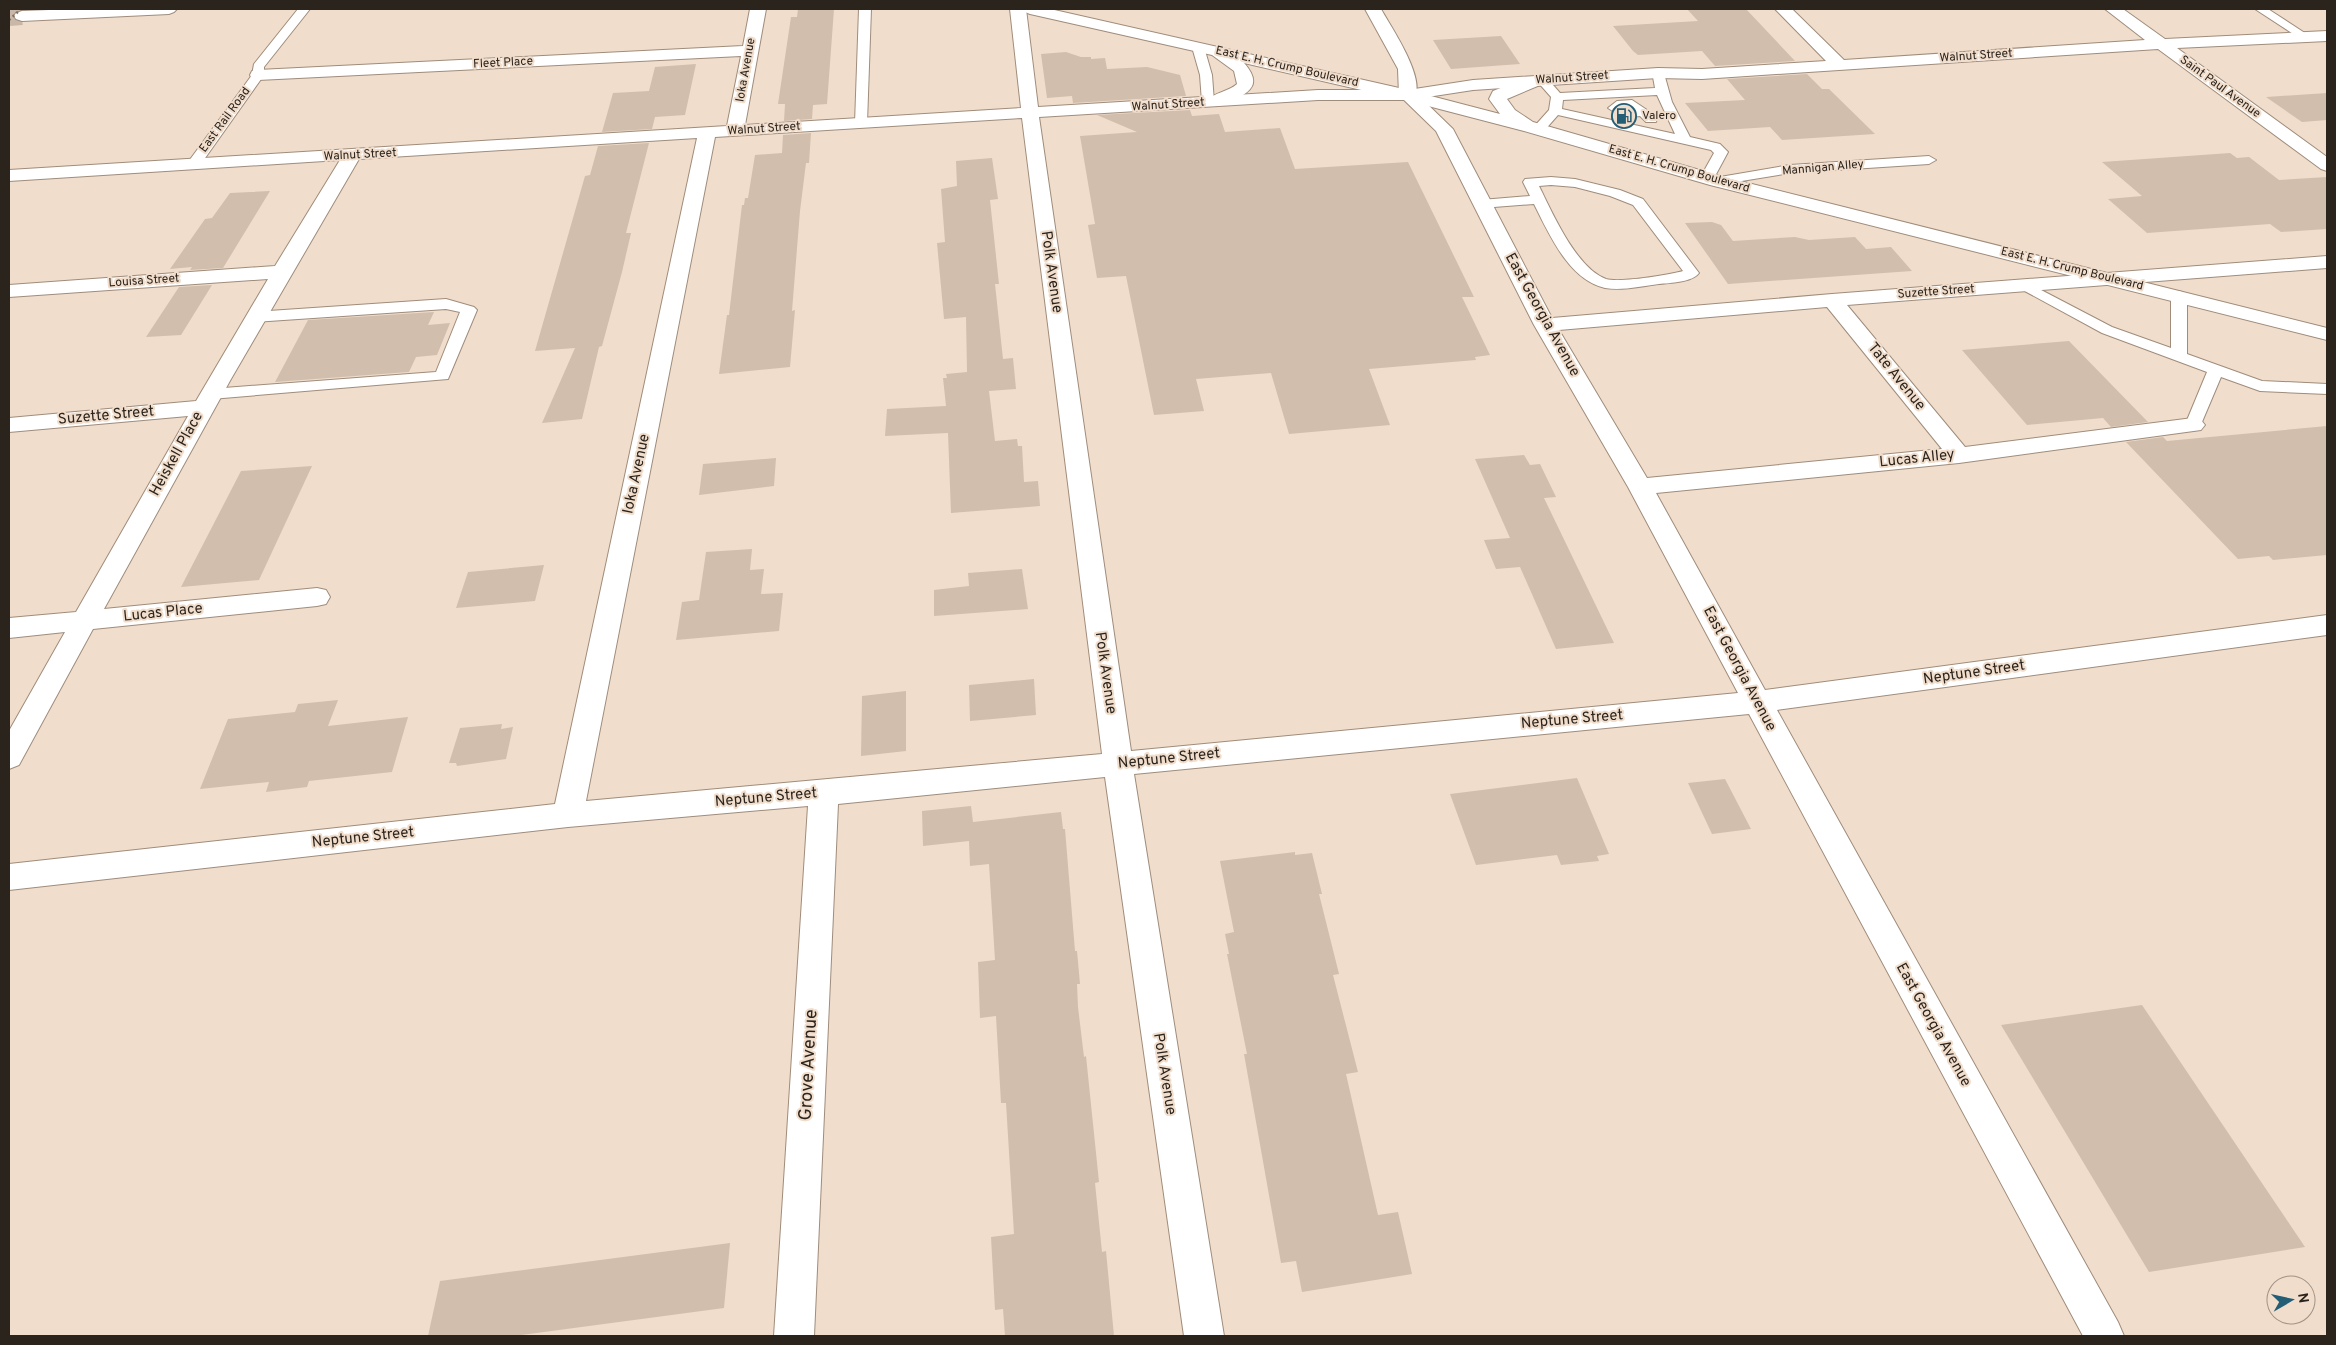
<svg xmlns="http://www.w3.org/2000/svg" width="2336" height="1345" viewBox="0 0 2336 1345" font-family="Overpass,sans-serif">
<style>
.building{fill:#d2bead}
.lines{fill:none;stroke-linecap:round;stroke-linejoin:round}
.minor-tunnel{stroke:#c9b8a8;stroke-width:18;stroke-dasharray:18 9;stroke-linecap:butt}
.service-casing{stroke:#9f8c7b;stroke-width:2}
.minor-casing{stroke:#9f8c7b;stroke-width:2}
.tertiary-casing{stroke:#9f8c7b;stroke-width:2}
.primary-casing{stroke:#9f8c7b;stroke-width:2}
.service{fill:#fff;fill-rule:evenodd}
.minor{fill:#fff;fill-rule:evenodd}
.tertiary{fill:#fff;fill-rule:evenodd}
.primary{fill:#fff;fill-rule:evenodd}
.rail{stroke:#7d7165;stroke-width:2.5;stroke-dasharray:2 3;stroke-linecap:butt}
.labels{text-anchor:middle;dominant-baseline:central;stroke-width:4;stroke-linejoin:round;paint-order:stroke}
.far-street-label{font-size:12px;fill:#2b241d;stroke:#f1ddcb}
.far-poi-label{font-size:12px;fill:#2b241d;stroke:#f1ddcb;text-anchor:start}
.street-label{font-size:15px;fill:#2b241d;stroke:#f1ddcb}
.near-street-label{font-size:18px;fill:#2b241d;stroke:#f1ddcb}
</style>
<rect width="100%" height="100%" fill="#f1ddcb"/>
<g class="building">
<path d="M798,9H834L827,104L813,105L812,119L784,121L785,104H778L791,17H797Z"/>
<path d="M1687,9H1746L1795,61L1715,66L1702,51L1638,55L1633,51L1613,26L1698,21Z"/>
<path d="M1501,36L1520,64L1451,69L1433,40Z"/>
<path d="M1066,52L1081,57H1091V59L1105,58L1107,69L1147,67L1180,75L1186,96L1073,103L1072,96L1047,98L1041,54Z"/>
<path d="M696,64L685,115L655,117L652,129L602,132L613,93L649,91L655,67Z"/>
<path d="M1807,74L1822,89H1829L1875,134L1782,140L1770,127L1708,131L1685,103L1745,100L1727,79Z"/>
<path d="M2327,93V120L2302,122L2266,97Z"/>
<path d="M1190,110L1192,116L1219,114L1225,132L1280,128L1295,169L1408,162L1474,297H1462L1490,355L1475,357L1476,360L1369,369L1390,425L1289,434L1271,373L1196,379L1204,411L1154,415L1126,276L1097,278L1088,225L1095,224L1080,136L1137,132L1097,115Z"/>
<path d="M811,133L809,163H806L800,211L792,311L795,310L790,367L719,374L727,315H729L742,205H744L745,198H748L755,155L782,153L783,135Z"/>
<path d="M649,143L626,233H631L622,272L602,346L599,347L582,419L542,423L575,348L535,351L585,176L590,175L598,146Z"/>
<path d="M2230,153L2237,158L2249,157L2279,180L2327,177V229L2281,232L2270,224L2147,233L2108,199L2142,196L2102,162Z"/>
<path d="M992,158L998,199L990,200L999,284H995L1003,359L1013,358L1016,389L989,391L995,441L1017,439L1018,446H1022L1024,482L1038,481L1040,506L951,513L948,433L885,436L887,409L946,406L943,378H947L946,374L967,372L966,317L944,319L937,243L945,242L941,189L957,186L956,161Z"/>
<path d="M270,191L223,268L190,270L192,267L170,269L205,219L212,218L230,193Z"/>
<path d="M1712,222L1721,225L1733,241L1795,237L1809,240L1855,237L1866,249L1891,247L1912,271L1728,284L1685,223Z"/>
<path d="M212,285L181,335L146,337L179,287Z"/>
<path d="M434,312L428,325L450,323L437,355L416,357L409,372L275,382L308,320Z"/>
<path d="M2069,341L2148,422L2111,427L2103,418L2027,425L1962,350Z"/>
<path d="M2327,426V555L2273,560L2269,556L2238,559L2126,442L2163,437L2167,441Z"/>
<path d="M1524,455L1530,465L1540,464L1556,497L1544,498L1614,643L1556,649L1520,567L1496,569L1484,540L1510,538L1475,459Z"/>
<path d="M776,458L774,486L699,495L703,464Z"/>
<path d="M312,466L259,580L181,587L241,471Z"/>
<path d="M752,549L750,570L764,569L761,594L783,593L779,631L676,640L682,602L699,600L706,552Z"/>
<path d="M544,565L535,601L456,608L468,572Z"/>
<path d="M1022,569L1028,609L934,616V590L969,586L968,573Z"/>
<path d="M1034,679L1036,715L970,721L969,685Z"/>
<path d="M906,691V751L861,756L862,696Z"/>
<path d="M338,700L328,726L408,717L392,772L309,781L307,787L266,792L269,782L200,789L228,719L295,712L298,704Z"/>
<path d="M502,724L501,729L513,727L506,759L457,766L456,763H449L460,728Z"/>
<path d="M1577,778L1609,854L1597,856L1599,861L1561,865L1557,855L1476,865L1450,794Z"/>
<path d="M1725,779L1751,829L1712,834L1688,783Z"/>
<path d="M971,806L973,822L1061,812L1063,829H1065L1075,951H1077L1080,984H1077L1078,1007L1084,1057L1086,1056L1099,1182L1095,1183L1102,1252L1106,1251L1114,1336H1005L1003,1309L995,1310L991,1237L1014,1234L1006,1103H1001L996,1016L980,1018L978,962L995,960L989,864L970,866L969,841L923,846L922,811Z"/>
<path d="M1295,852V855L1312,853L1322,894H1319L1339,974L1333,975L1358,1072L1346,1074L1378,1215L1398,1212L1412,1274L1302,1292L1296,1261L1281,1263L1244,1054H1247L1227,954H1229L1225,934L1234,932L1220,861Z"/>
<path d="M2142,1005L2305,1247L2149,1272L2001,1025Z"/>
<path d="M730,1243L724,1308L514,1336H428L440,1281Z"/>
</g>
<g class="lines">
<path class="minor-tunnel" d="M9,17L22,16"/>
<defs>
<g id="service">
<path d="M298,9H310L264,67V75L198,168H188L186,165L252,75L254,64Z"/>
<path d="M859,9H871L867,123L861,127L855,123Z"/>
<path d="M2255,9H2268L2311,37L2309,39H2301Z"/>
<path d="M1198,43L1204,47L1212,75L1214,102L1208,106L1202,102L1200,75L1192,47Z"/>
<path d="M1659,73L1665,77L1672,102L1690,137L1720,144L1728,152L1714,178L1790,165L1929,156L1936,160L1929,164L1790,173L1717,185L1710,181H1702L1700,178L1714,153L1711,150L1558,115L1543,132L1538,133L1532,129L1549,110L1551,97L1536,80L1538,77H1546L1560,93L1655,88L1653,77ZM1657,95L1675,134L1562,109L1563,100Z"/>
<path d="M1632,100L1656,116L1657,119L1656,122H1646L1640,116L1631,117L1627,109L1614,112L1608,108L1617,101Z"/>
<path d="M1551,177L1575,179L1620,190L1643,199L1699,273C1693,282 1670,283 1659,284C1642,286 1622,291 1605,288C1569,280 1549,234 1534,204L1481,208L1474,204L1481,200L1530,196L1523,182L1525,179ZM1551,185L1575,187L1610,196L1633,205L1683,271C1669,275 1619,283 1606,279C1576,268 1552,212 1539,186Z"/>
<path d="M2026,282L2112,327L2171,348V296L2179,291L2184,293L2187,296V354L2262,381L2327,384V394L2260,391L2221,377L2199,429H2187L2185,425L2207,372L2102,333L2021,289L2019,286L2021,283Z"/>
<path d="M446,299L474,307L477,310L448,379L211,399L205,398L203,394L205,390L211,389L436,372L460,312L446,309L254,322L246,317L254,312Z"/>
</g>
<g id="minor">
<path d="M76,9H177L174,12L169,14L22,21L16,19L14,16L16,13L22,11Z"/>
<path d="M750,9H766L745,125L1021,108L1010,9H1026L1038,107L1318,90H1408L1473,80L1658,68L1702,69L1826,61L1775,9H1792L1844,60L2145,40L2105,9H2123L2165,39L2327,31V41L2177,48L2327,157V171L2321,169L2158,49L1702,79L1658,78L1473,90L1421,98L1453,129L1552,318L1832,294L2327,256V268L1847,305L1965,447L2193,418L2201,420L2205,425L2201,430L1959,463L1656,493L1765,690L2327,615V635L1777,710L2118,1322L2124,1336H2083L1749,714L1134,774L1224,1336H1184L1105,777L838,804L814,1336H774L808,806L568,827L9,890V864L555,804L697,138L359,159L231,379L104,609L317,588L326,590L330,597L326,604L317,606L93,629L19,765L9,769V731L65,632L9,638V618L76,612L188,416L9,432V418L196,401L268,279L9,297V285L275,266L340,160L9,181V170L727,126L741,56L258,80L252,79L250,75L252,71L258,70L743,46ZM1318,100H1404L1436,131L1534,325L1628,487L1738,693L1131,751L1039,117ZM1022,118L1102,754L586,801L715,137ZM1827,307L1942,449L1647,478L1559,330Z"/>
</g>
<path id="tertiary" d="M1365,9H1381C1391,27 1427,79 1414,99H1402L1399,95L1398,69Z"/>
<path id="primary" d="M1022,9H1050L1408,90L1500,114L1489,99L1493,91L1528,77H1540L1542,81L1540,85L1507,99L1515,110L1533,122L1724,177L2327,328V340L1710,185L1524,131L1405,100L1244,63C1261,82 1253,92 1232,100C1225,104 1218,107 1210,105L1207,101C1214,92 1228,92 1237,84L1234,71L1212,55L1030,14L1025,12Z"/>
</defs>
<use href="#service" class="service-casing"/>
<use href="#minor" class="minor-casing"/>
<use href="#tertiary" class="tertiary-casing"/>
<use href="#primary" class="primary-casing"/>
<use href="#service" class="service"/>
<use href="#minor" class="minor"/>
<use href="#tertiary" class="tertiary"/>
<use href="#primary" class="primary"/>
<path class="rail" d="M9,20L21,9"/>
</g>
<defs>
<symbol id="fuel-ring" viewBox="-11 -11 22 22"><circle r="9.5" fill="#f1ddcb" stroke="#235d76" stroke-width="1.5"/><path d="M-5.5-6h7V0h2V4h1.3V-2.5L3-4.5l.8-.8L6-3V5H2.5V1h-1V6h-7ZM-4.2-4.7v3.2H.2V-4.7Z" fill="#235d76"/></symbol>
</defs>
<g fill-rule="evenodd">
<use href="#fuel-ring" x="1610" y="102" width="28" height="28"/>
</g>
<g class="labels">
<g class="far-street-label">
<text transform="translate(1976 56) rotate(-4)">Walnut Street</text>
<text transform="translate(503 63) rotate(-3)">Fleet Place</text>
<text transform="translate(1287 67) rotate(13)">East E. H. Crump Boulevard</text>
<text transform="translate(746 70) rotate(-80)">Ioka Avenue</text>
<text transform="translate(1572 78) rotate(-4)">Walnut Street</text>
<text transform="translate(2220 87) rotate(36)">Saint Paul Avenue</text>
<text transform="translate(1168 105) rotate(-4)">Walnut Street</text>
<text transform="translate(225 120) rotate(-54)">East Rail Road</text>
<text transform="translate(764 129) rotate(-4)">Walnut Street</text>
<text transform="translate(360 155) rotate(-3)">Walnut Street</text>
<text transform="translate(1823 168) rotate(-5)">Mannigan Alley</text>
<text transform="translate(1679 169) rotate(16)">East E. H. Crump Boulevard</text>
<text transform="translate(2072 269) rotate(14)">East E. H. Crump Boulevard</text>
<text transform="translate(144 281) rotate(-4)">Louisa Street</text>
<text transform="translate(1936 292) rotate(-4)">Suzette Street</text>
</g>
<g class="far-poi-label">
<text x="1642" y="116">Valero</text>
</g>
<g class="street-label">
<text transform="translate(1051 272) rotate(82)">Polk Avenue</text>
<text transform="translate(1542 315) rotate(61)">East Georgia Avenue</text>
<text transform="translate(1896 377) rotate(51)">Tate Avenue</text>
<text transform="translate(106 416) rotate(-5)">Suzette Street</text>
<text transform="translate(177 454) rotate(-61)">Heiskell Place</text>
<text transform="translate(1917 459) rotate(-6)">Lucas Alley</text>
<text transform="translate(637 474) rotate(-78)">Ioka Avenue</text>
<text transform="translate(163 613) rotate(-6)">Lucas Place</text>
<text transform="translate(1739 669) rotate(62)">East Georgia Avenue</text>
<text transform="translate(1105 673) rotate(82)">Polk Avenue</text>
<text transform="translate(1974 673) rotate(-8)">Neptune Street</text>
<text transform="translate(1572 720) rotate(-5)">Neptune Street</text>
<text transform="translate(1169 759) rotate(-6)">Neptune Street</text>
<text transform="translate(766 798) rotate(-5)">Neptune Street</text>
<text transform="translate(363 838) rotate(-6)">Neptune Street</text>
<text transform="translate(1933 1025) rotate(61)">East Georgia Avenue</text>
<text transform="translate(1164 1074) rotate(81)">Polk Avenue</text>
</g>
<g class="near-street-label">
<text transform="translate(809 1065) rotate(-87)">Grove Avenue</text>
</g>
</g>
<rect width="2336" height="1345" fill="none" stroke="#2b241d" stroke-width="20"/>
<g transform="translate(2291 1300) rotate(81)"><circle r="24" fill="#f1ddcb" stroke="#a29385"/>
<path d="M0-4L9 19L0 12L-9 19Z" fill="#235d76"/>
<text y="-8" font-size="14" font-weight="bold" text-anchor="middle" fill="#2b241d">N</text>
</g>
</svg>
